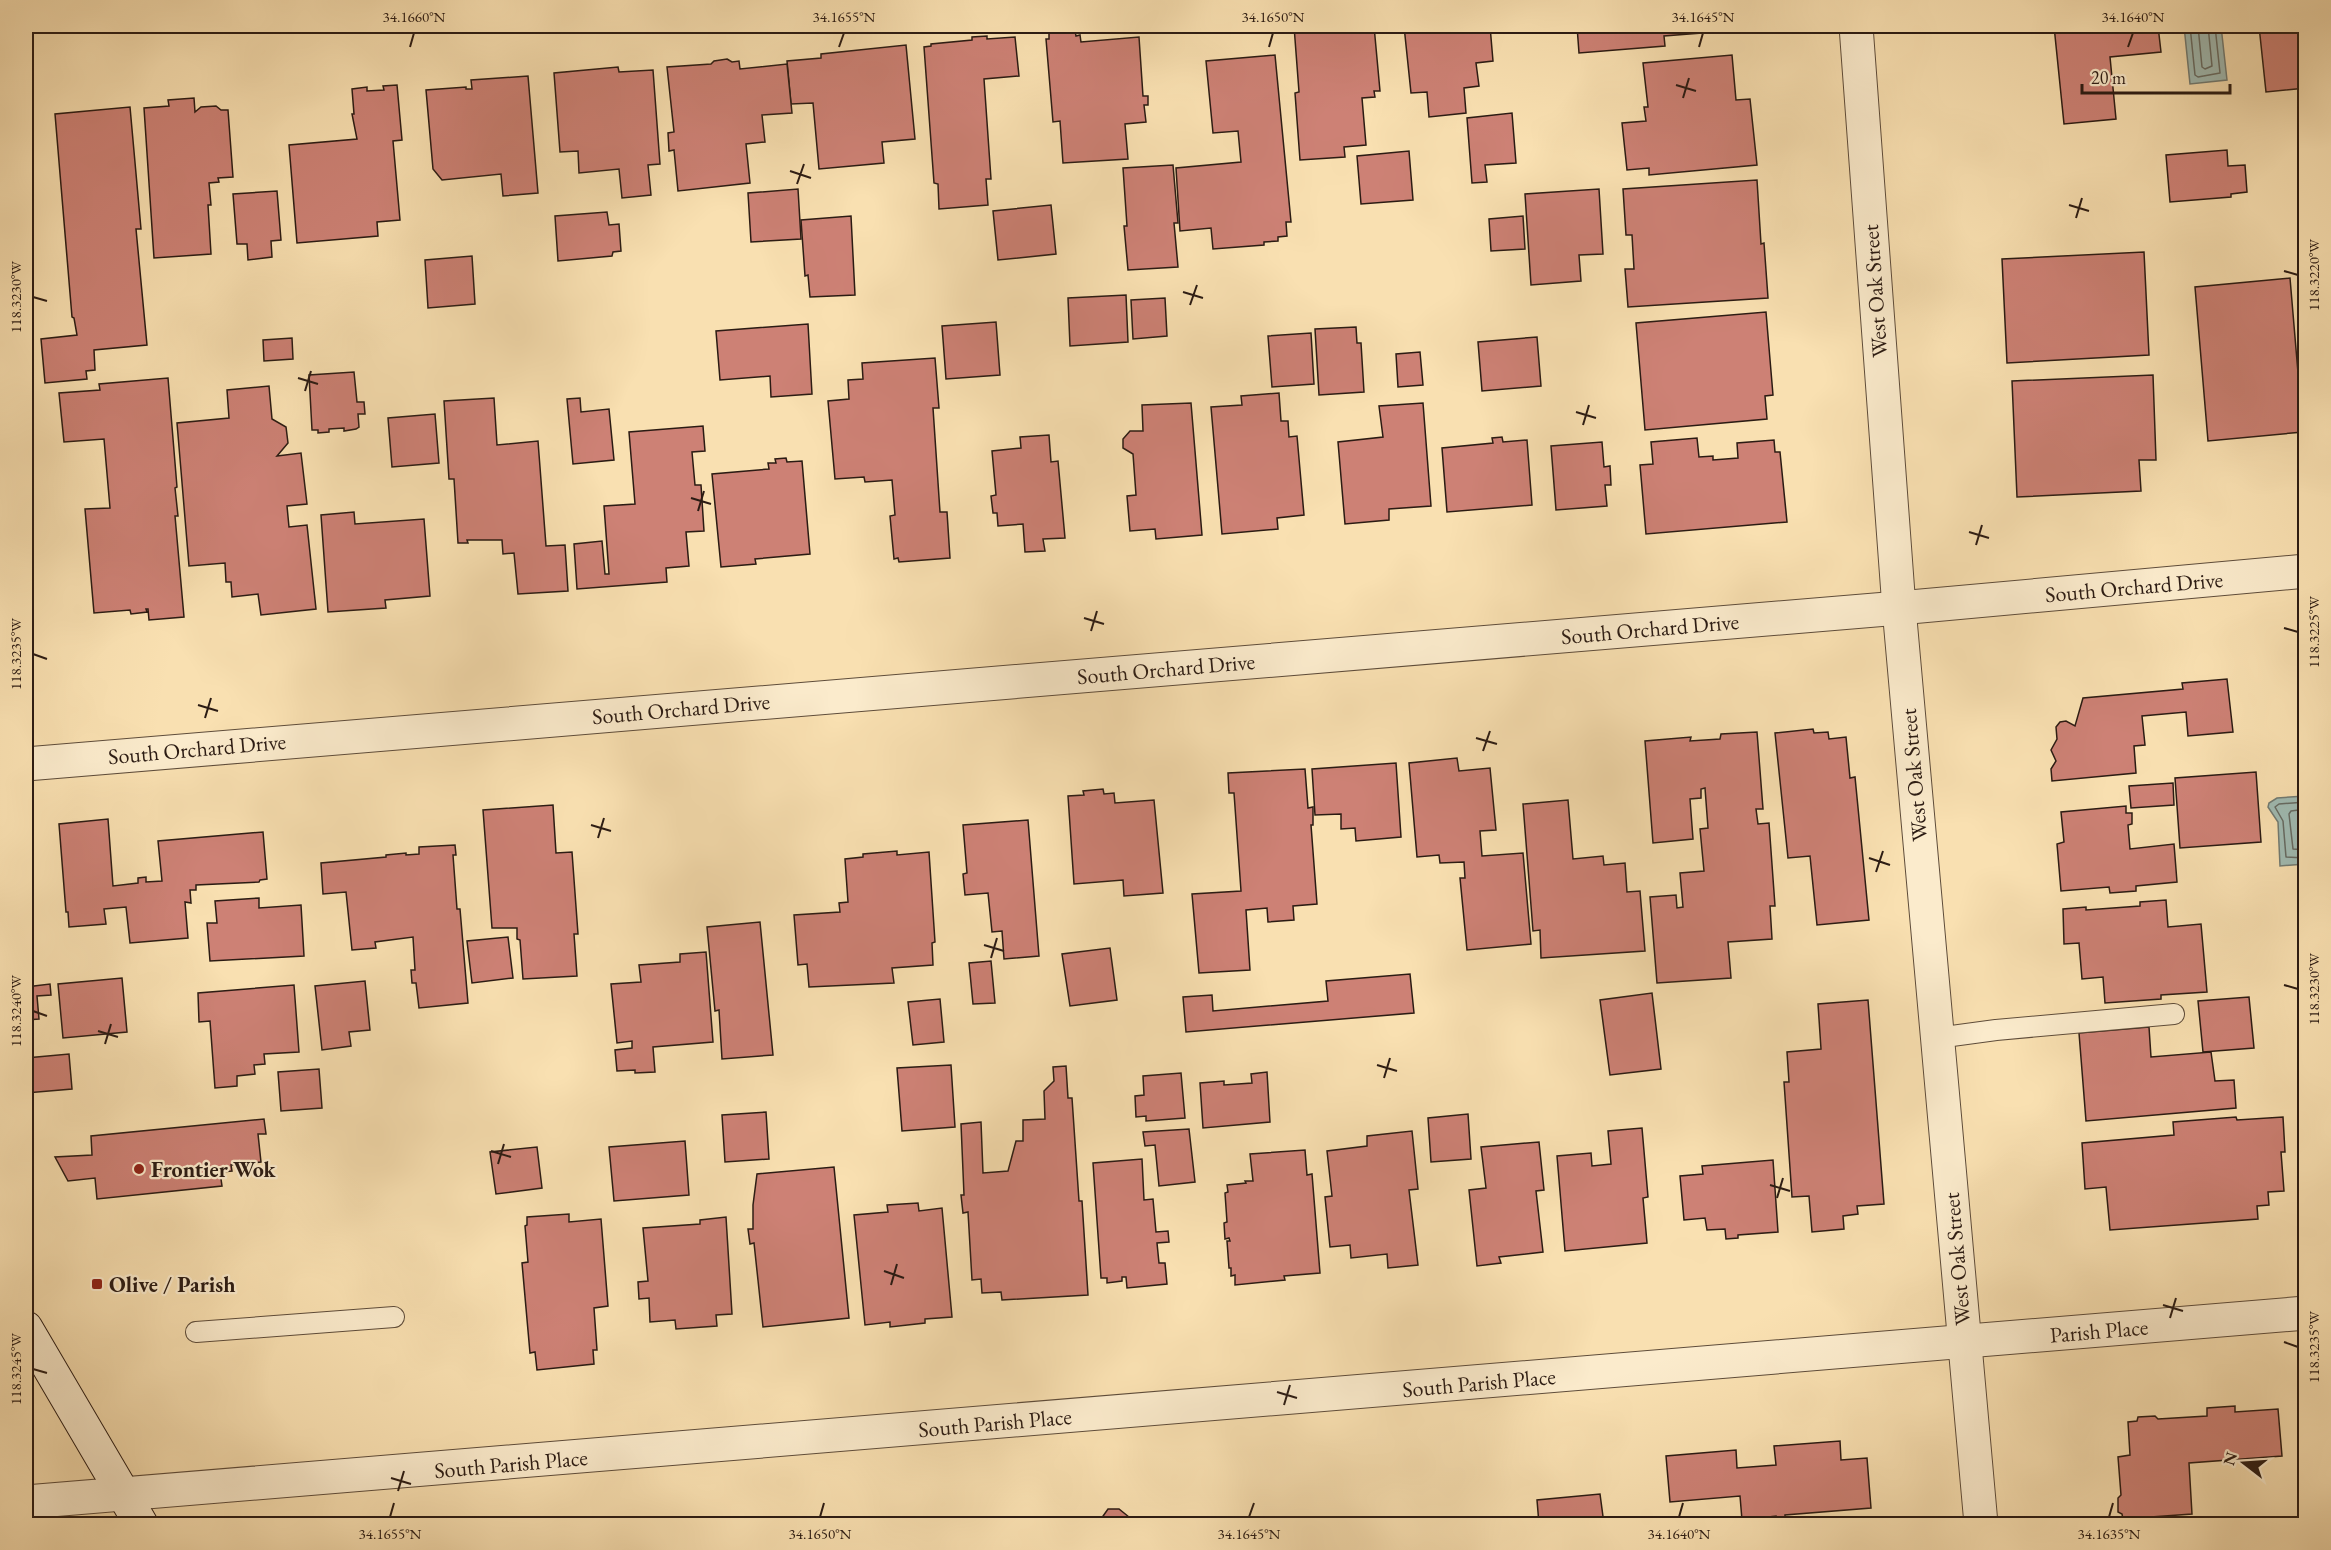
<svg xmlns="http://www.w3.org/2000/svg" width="2331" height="1550" viewBox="0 0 2331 1550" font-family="'EB Garamond',serif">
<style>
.water{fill:#a0bbb3;stroke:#717b73;stroke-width:1.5}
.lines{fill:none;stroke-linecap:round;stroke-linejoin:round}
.shore{stroke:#666b63;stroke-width:1.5}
.building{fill:#cd8175;stroke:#2b1b13;stroke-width:1.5}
.lane-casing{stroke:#5e4c3a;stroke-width:22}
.street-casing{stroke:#5e4c3a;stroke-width:35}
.secondary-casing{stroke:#2b1b13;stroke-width:35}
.lane{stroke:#fbebcc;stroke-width:20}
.street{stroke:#fbebcc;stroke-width:33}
.secondary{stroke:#fbebcc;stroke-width:33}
.ticks{fill:none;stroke:#2b1b13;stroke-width:2}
.poi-dot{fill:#8f2418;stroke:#fbebcc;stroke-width:2}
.labels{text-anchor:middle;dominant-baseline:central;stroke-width:4.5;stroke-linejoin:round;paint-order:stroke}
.street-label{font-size:22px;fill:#2b1b13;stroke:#fbebcc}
.poi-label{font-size:22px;font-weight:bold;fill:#2b1b13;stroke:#fbebcc;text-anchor:start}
.neatline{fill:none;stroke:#2b1b13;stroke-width:2}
.ticks-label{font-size:15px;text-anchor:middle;fill:#2b1b13}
</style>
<rect width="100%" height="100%" fill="#f9e0b1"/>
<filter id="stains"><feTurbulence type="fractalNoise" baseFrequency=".00333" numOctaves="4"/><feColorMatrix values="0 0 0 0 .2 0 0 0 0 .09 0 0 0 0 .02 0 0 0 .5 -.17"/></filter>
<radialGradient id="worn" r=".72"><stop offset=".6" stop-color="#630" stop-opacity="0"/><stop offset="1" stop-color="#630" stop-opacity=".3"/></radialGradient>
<g class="water">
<path d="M2184,26H2221L2227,80L2190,84Z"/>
<path d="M2305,796V864L2280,866L2278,822L2268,807L2269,803L2277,798Z"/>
</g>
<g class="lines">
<g class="shore">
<path d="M2190,26L2195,75L2198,77L2220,73L2215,26"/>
<path d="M2198,26L2202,67L2205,69L2212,66L2208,26"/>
<path d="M2306,802L2279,804L2275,807L2283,821L2286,857L2306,858"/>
<path d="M2306,809L2291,811L2289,814L2293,849L2306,850"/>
</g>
</g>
<g class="building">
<path d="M1294,26H1374L1380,91H1374L1375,97L1362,98L1366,145L1344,147L1345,157L1300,160L1295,93L1299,92Z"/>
<path d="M1404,26H1490L1493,61L1476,63L1479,86L1464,88L1466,113L1429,117L1427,92L1411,93Z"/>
<path d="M1577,26H1740V30L1664,36L1665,46L1579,53Z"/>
<path d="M2054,26H2158L2161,52L2110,57L2116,119L2064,124Z"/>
<path d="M2259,26H2306V88L2266,92Z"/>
<path d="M1075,31L1076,36L1080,35L1081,42L1139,37L1143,96H1148V105H1144L1146,122L1125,124L1128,159L1063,163L1060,121L1053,122L1046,39H1049V33Z"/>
<path d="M987,36V39L1015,37L1019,76L984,79L991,179H986L988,205L939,209L938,184L934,183L924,47L931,46V44L972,40V37Z"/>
<path d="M906,45L915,139L882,142L884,163L819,169L813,103L791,104L787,61L821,58V54Z"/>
<path d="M1275,55L1291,222H1286L1287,236L1278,237V241L1264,242V245L1213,249L1211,228L1180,231L1176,168L1241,162L1238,131L1213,133L1206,61Z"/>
<path d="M1732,55L1736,100L1750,99L1757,165L1649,175V168L1627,170L1622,123L1646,121L1644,107H1648L1643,63Z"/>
<path d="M727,59L732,62L739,61L740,69L787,64L792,113L762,115L765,142L746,144L750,183L678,191L674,150L669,151L668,133L674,132L667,67L711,64L714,61Z"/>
<path d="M618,67L619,72L653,70L660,164L648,165L651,195L622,198L619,169L579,173L578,151L560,152L554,73Z"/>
<path d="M528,76L538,193L503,196L501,174L442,180L433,169L426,90L466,87V89H472L471,80Z"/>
<path d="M397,85L402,140L393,141L400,220L377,222L378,236L297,243L289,145L357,139L352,114H354L352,89L367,87V91L384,90L383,86Z"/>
<path d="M194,98L195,112L201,107L216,106L221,110H228L233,177L218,178L219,182L209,183L211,205H208L211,254L154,258L144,108L169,106L168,100Z"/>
<path d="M130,107L141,229H136L147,345L94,350L95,370L86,371L87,379L45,383L41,339L77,335L74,318L72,317L55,114Z"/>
<path d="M1512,113L1516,163L1485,165L1487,182L1472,183L1467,118Z"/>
<path d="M2227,150L2228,166L2245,165L2247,192L2231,194V197L2170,202L2166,155Z"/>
<path d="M1409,151L1413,200L1361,204L1357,156Z"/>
<path d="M1173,165L1178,223H1174L1178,267L1128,270L1124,226H1127L1123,168Z"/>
<path d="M1757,180L1761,244L1764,243L1768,298L1628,307L1625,269H1634L1632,235H1626L1623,189Z"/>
<path d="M798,189L801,239L751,242L748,193Z"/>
<path d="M1599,189L1603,254L1579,255L1581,281L1531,285L1525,194Z"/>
<path d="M277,191L281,240L271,241L272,257L248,260L247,244H237L233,194Z"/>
<path d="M1051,205L1056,254L998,260L993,211Z"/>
<path d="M607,212L609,225L619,224L621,251L613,252L612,256L558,261L555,216Z"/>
<path d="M851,216L855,295L810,297L808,275L805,276L801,220Z"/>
<path d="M1523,216L1525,249L1491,251L1489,219Z"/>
<path d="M2144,252L2149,355L2007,363L2002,259Z"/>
<path d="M472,256L475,304L428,308L425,260Z"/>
<path d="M2290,278L2303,432L2208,441L2195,287Z"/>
<path d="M1126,295L1128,342L1070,346L1068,298Z"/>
<path d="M1165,298L1167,336L1133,339L1131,300Z"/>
<path d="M1766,312L1773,395L1765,396L1767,419L1645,430L1636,323Z"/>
<path d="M996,322L1000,375L946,379L942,326Z"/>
<path d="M808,324L812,394L771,397L770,376L720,380L716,331Z"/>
<path d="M1356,327L1357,343H1361L1364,392L1319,395L1315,329Z"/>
<path d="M1311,333L1314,384L1272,387L1268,336Z"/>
<path d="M1537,337L1541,386L1482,391L1478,342Z"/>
<path d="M292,338L293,359L264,361L263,340Z"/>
<path d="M1420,352L1423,385L1398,387L1396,354Z"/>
<path d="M935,358L939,408H933L940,512H947L950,558L899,562L898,558L894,559L890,516L895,515L892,480L865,482L864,477L835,479L828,401L849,399L848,380L863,379L862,363Z"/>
<path d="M354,372L357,402H364L365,414H358L359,427L356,429L344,431V428L329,429V432L318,433V430H312L309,375Z"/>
<path d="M2153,375L2156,460H2139L2141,491L2017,497L2012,381Z"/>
<path d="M168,378L177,487L175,488L178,516H175L184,617L149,620L148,609H146L147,612L131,614L130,610L94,613L85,509L110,508L104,439L64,442L59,393L100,390L99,384Z"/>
<path d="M269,386L272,419L286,427L288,443L277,456L301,453L307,504L287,506L289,527L307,525L316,609L261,615L258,594L232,597L231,582H226L225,563L189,566L177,423L229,418L227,390Z"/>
<path d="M1279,393L1281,421H1288L1289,437L1297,436L1304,515L1277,518L1278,529L1222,534L1211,407L1242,405L1241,396Z"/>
<path d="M494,398L497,445L538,441L546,546L565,545L568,591L518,594L514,553L503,554L502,540H467L468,543H458L454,479H449L444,401Z"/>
<path d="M580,398L581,412L609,409L614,460L573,464L567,399Z"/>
<path d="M1191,403L1202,535L1156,539L1155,529L1130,531L1127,496L1136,495L1133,454L1123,448V439L1130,431H1143L1142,405Z"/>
<path d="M1423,403L1431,506L1389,509V520L1345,524L1338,442L1383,437L1379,406Z"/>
<path d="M435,414L439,463L392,467L388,418Z"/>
<path d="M703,426L705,451L692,452L695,485H701L704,531L686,532L689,566L666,568L667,582L577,589L574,544L602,541L605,574H609L604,506L635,504L629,432Z"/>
<path d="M1049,435L1051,462L1058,461L1065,538L1043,539L1045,551L1025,552L1023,524L998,526L997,513H993L991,496L996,495L992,451L1021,448L1020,437Z"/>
<path d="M1502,437L1503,442L1527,440L1532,505L1447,512L1442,448L1493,443L1492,438Z"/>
<path d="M1697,438L1699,457L1713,456V460L1738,458L1737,443L1774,440L1775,452H1780L1787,522L1646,534L1640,465L1653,464L1651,442Z"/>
<path d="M1602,442L1604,467L1610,466L1611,485H1605L1607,506L1556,510L1551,446Z"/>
<path d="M786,458L787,462L802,461L810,554L755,559L756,564L721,567L712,474L769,469L768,463H776L775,459Z"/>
<path d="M354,512L355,524L424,519L430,596L385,600L386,608L328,612L321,515Z"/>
<path d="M2227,679L2233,732L2188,736L2186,712L2142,716L2145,745L2134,746L2136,773L2052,781L2051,769L2056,761L2051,750L2057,739L2056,727L2060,722L2066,721L2075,726L2083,698L2183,689L2182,683Z"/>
<path d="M2306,724V756L2301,757L2299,725Z"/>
<path d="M1813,729L1814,733L1828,732L1829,739L1846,737L1850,778L1855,777L1869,920L1817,925L1810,856L1788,858L1775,733Z"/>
<path d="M1757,732L1763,809H1756L1758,824L1769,823L1775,906H1770L1772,939L1728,942L1731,978L1657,983L1650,897L1676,895L1677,908L1683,907L1680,873L1704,871L1700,829L1708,828L1705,788L1701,789V798L1690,799L1693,839L1653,843L1645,741L1691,737L1690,741L1720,739L1721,734Z"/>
<path d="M1457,758L1459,771L1490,768L1496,830L1480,831L1482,856L1523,853L1531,944L1467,950L1460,878H1465L1464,862L1440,863L1439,855L1417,857L1409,763Z"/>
<path d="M1396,763L1401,837L1356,841L1355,828L1341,829V814L1315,815L1312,769Z"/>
<path d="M1305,769L1308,808L1313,807V825H1311L1317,904L1293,906L1294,920L1268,922L1267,908L1246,910L1250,970L1199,973L1192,894L1241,891L1234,793H1229L1228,773Z"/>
<path d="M2256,772L2261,842L2180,848L2175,778Z"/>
<path d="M2173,783L2174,805L2131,808L2129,786Z"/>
<path d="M1103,789L1104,794L1114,793L1115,803L1154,800L1163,893L1124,896L1123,880L1074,884L1068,796L1084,795L1083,791Z"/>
<path d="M1568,800L1573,859L1603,856L1604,865L1625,863L1627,892L1640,891L1645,951L1541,958L1540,930L1533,931L1523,804Z"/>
<path d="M553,805L556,853L572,852L578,934H574L577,976L523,979L520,940L517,939V928H492L483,810Z"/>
<path d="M2126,806V813H2132V824L2128,825L2130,849L2174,844L2177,882L2136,886V891L2110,893L2109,887L2061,891L2057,844L2064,842L2061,812Z"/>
<path d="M108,819L113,886L138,883V878L146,877V882L162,881L158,841L263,832L267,879L260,880L259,882L196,885V890H190L191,903L185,902L188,938L130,943L126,907L104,909L106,924L69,927L68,912H66L59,824Z"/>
<path d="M1028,820L1039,956L1004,959L1002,931L992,932L988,893L965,895L963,874L967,873L963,825Z"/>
<path d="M455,845L456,855H453L457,909H460L468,1003L419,1008L416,983H412L411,970H415L413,937L375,942L376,948L352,950L346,892L323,894L321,863L386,857V855L406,853V855L419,854V847Z"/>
<path d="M897,851V855L929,852L935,942L932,943L933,965L892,968L894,983L809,987L807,964L798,965L794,915L840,912L839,903L848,902L845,859L863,857V854Z"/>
<path d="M259,898V908L301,905L304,956L210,961L207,923H217L215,901Z"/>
<path d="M2166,900L2168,927L2201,924L2207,992L2161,995V999L2105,1003L2103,977L2082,979L2079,943L2064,944L2063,909L2086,907V910L2140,906V902Z"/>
<path d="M760,922L773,1055L722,1059L719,1010L715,1011L707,927Z"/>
<path d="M508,937L513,978L472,983L467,941Z"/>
<path d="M1110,948L1117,1000L1070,1006L1062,954Z"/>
<path d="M706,952L713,1042L653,1047L655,1072L635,1073V1070L617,1071L615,1050L632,1048V1041L617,1043L611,984L641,982L639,965L680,962V954Z"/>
<path d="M991,961L995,1003L973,1004L969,963Z"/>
<path d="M1410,974L1414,1013L1186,1032L1183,997L1212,995L1213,1011L1328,1001L1326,981Z"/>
<path d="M122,978L127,1032L63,1038L58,984Z"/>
<path d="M365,981L370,1030L349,1032L351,1046L322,1050L315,986Z"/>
<path d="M50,984L51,995L37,996L39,1019L26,1020V987Z"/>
<path d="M294,985L299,1052L264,1054L265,1064L254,1065L255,1074L237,1076V1086L215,1088L210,1021L199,1022L198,993Z"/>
<path d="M1652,993L1661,1069L1610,1075L1600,1000Z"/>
<path d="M2249,997L2254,1048L2203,1052L2198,1001Z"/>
<path d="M940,999L944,1042L913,1045L908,1002Z"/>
<path d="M1868,1000L1884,1204L1857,1206L1858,1214L1843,1216L1844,1229L1812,1232L1809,1196L1792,1197L1784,1082H1789L1787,1052L1821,1049L1818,1004Z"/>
<path d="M2149,1027L2151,1057L2211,1052L2215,1081L2234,1080L2236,1108L2086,1121L2079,1033Z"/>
<path d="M69,1054L72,1089L26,1093V1058Z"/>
<path d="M951,1065L955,1127L902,1131L897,1068Z"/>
<path d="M1066,1066L1068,1098H1072L1079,1201H1082L1088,1295L1002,1300L1001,1292L982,1293L981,1279L972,1280L968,1212L963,1213L961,1195H964L961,1124L981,1122L983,1173L1008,1171L1016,1141H1023V1120L1045,1119L1044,1091L1054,1081L1053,1067Z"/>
<path d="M319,1069L322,1108L281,1111L278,1072Z"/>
<path d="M1267,1072L1270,1122L1203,1128L1200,1083L1224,1081V1085L1252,1083L1251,1074Z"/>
<path d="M1181,1073L1185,1118L1146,1121V1116L1136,1117L1135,1096L1144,1095L1143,1076Z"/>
<path d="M766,1112L769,1159L725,1162L722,1115Z"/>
<path d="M1468,1114L1471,1159L1431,1162L1428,1118Z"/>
<path d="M2236,1117L2237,1120L2283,1117L2285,1152H2281L2284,1191L2268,1192L2269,1205L2257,1206L2258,1219L2110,1230L2106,1187L2085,1189L2082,1143L2174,1135L2173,1122Z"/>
<path d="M264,1119L266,1134H258L261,1162L231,1165L232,1171L220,1172L222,1186L97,1199L95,1178L68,1181L55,1157L92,1155L91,1136Z"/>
<path d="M1642,1128L1648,1197L1643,1198L1647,1243L1565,1251L1557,1156L1591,1153L1592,1166L1611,1164L1608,1131Z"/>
<path d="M1189,1129L1195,1182L1159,1186L1155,1145L1145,1146L1143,1132Z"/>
<path d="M1412,1131L1418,1189L1409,1190L1418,1265L1388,1268L1387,1254L1351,1258L1350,1245L1330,1247L1325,1197L1332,1196L1327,1151L1367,1146V1136Z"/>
<path d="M685,1141L689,1195L614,1201L609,1147Z"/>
<path d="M1539,1142L1544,1190L1536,1191L1543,1252L1499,1257L1501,1263L1477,1266L1469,1190L1486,1188L1481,1147Z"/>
<path d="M537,1147L542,1188L496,1194L490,1152Z"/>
<path d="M1305,1150L1307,1175L1312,1174L1320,1273L1284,1276L1285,1280L1235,1285V1275L1231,1276V1268H1229L1227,1241H1230L1229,1238L1225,1239L1224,1223L1227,1222L1225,1193L1228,1192L1227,1185L1246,1183L1245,1181H1253L1250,1154Z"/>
<path d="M1142,1159L1144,1200L1153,1199L1156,1232L1168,1231L1169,1242L1157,1243L1159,1263H1165L1167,1284L1127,1288L1126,1277H1122V1281L1107,1283V1278H1101L1093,1163Z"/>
<path d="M1773,1160L1778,1232L1738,1235V1238L1726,1239L1725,1229L1707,1230L1705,1218L1684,1220L1680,1176L1703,1174L1702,1166Z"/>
<path d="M834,1167L849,1318L763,1327L754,1243L750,1244L748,1229H753V1205L757,1174Z"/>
<path d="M918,1203L919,1211L942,1208L952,1317L925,1319V1323L890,1327V1322L865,1325L854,1215L888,1212L887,1205Z"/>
<path d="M569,1214V1222L601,1219L608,1306L594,1308L597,1350H593L594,1364L537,1370L535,1352L530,1353L522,1263L528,1262L525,1226L527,1225V1217Z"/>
<path d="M726,1217L732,1314L716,1315L717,1326L676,1329L675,1320L650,1322L649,1298L639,1299L638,1282L648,1281L643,1228L700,1224V1220Z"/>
<path d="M2235,1406V1412L2278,1409L2282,1456L2189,1463L2192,1514L2123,1519L2122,1514L2118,1512V1498L2121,1495L2118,1457L2130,1455L2128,1422L2137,1421L2138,1417L2155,1416L2158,1419L2207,1416V1408Z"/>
<path d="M1840,1441L1841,1460L1867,1458L1871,1508L1785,1515V1520H1776V1516L1742,1520L1740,1496L1670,1502L1666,1456L1736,1450L1737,1468L1776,1465L1774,1446Z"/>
<path d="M1600,1494L1604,1524H1539L1537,1500Z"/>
<path d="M1108,1509H1119L1129,1517V1523L1145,1521V1524H1102L1101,1519Z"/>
</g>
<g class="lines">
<defs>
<g id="lane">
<path d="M1937,1038L1996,1030L2174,1014"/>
<path d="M196,1332L394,1317"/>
</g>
<g id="street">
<path d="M1856,26L1899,608L1981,1524"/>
<path d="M26,764L1899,608L2306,571"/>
<path d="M26,1502C786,1443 1546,1380 2306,1313"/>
</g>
<path id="secondary" d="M26,1328L141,1524"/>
</defs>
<use href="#lane" class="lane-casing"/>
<use href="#street" class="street-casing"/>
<use href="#secondary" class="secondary-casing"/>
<use href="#lane" class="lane"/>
<use href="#street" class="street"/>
<use href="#secondary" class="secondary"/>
</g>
<path class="ticks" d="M410,47L414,33M839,47L844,33M1269,47L1273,33M1699,47L1703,33M2128,47L2133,33M1676,85L1696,91M1683,98L1689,78M790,171L811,178M797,184L804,164M2069,205L2089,211M2076,218L2082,198M2284,271L2298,275M1183,292L1203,298M33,297L47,301M1190,305L1197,285M298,378L318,384M305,391L311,371M1576,412L1596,418M1583,425L1589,405M691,498L711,504M698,511L704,491M1969,532L1989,538M1976,545L1982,525M1084,618L1104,624M2284,628L2298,632M1091,631L1097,611M33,654L47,659M198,705L218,711M205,718L211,698M1476,738L1497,744M1483,751L1490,731M591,825L611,831M598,838L604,818M1869,858L1890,865M1876,872L1883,851M984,945L1004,951M991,958L997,938M2284,985L2298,989M33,1011L47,1016M98,1031L118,1037M105,1044L111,1024M1377,1065L1397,1071M1384,1078L1390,1058M491,1151L511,1157M498,1164L504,1144M1770,1185L1790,1191M1777,1198L1783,1178M884,1271L904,1278M891,1285L897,1264M2163,1305L2183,1311M2170,1318L2176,1298M2284,1342L2298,1347M33,1369L47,1373M1277,1392L1297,1398M1284,1405L1290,1385M391,1478L411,1484M398,1491L404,1471M390,1517L394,1503M820,1517L824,1503M1249,1517L1254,1503M1679,1517L1683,1503M2109,1517L2113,1503"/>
<g class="poi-dot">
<circle cx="139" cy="1169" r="6"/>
<rect x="91" y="1278" width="12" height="12" rx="3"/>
</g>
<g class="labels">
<g class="street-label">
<text transform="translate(1875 291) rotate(-94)">West Oak Street</text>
<text transform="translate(2134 587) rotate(-5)">South Orchard Drive</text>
<text transform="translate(1650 629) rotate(-5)">South Orchard Drive</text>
<text transform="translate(1166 669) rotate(-5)">South Orchard Drive</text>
<text transform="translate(681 709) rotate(-5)">South Orchard Drive</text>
<text transform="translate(197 749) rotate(-5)">South Orchard Drive</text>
<text transform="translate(1914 775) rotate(-95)">West Oak Street</text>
<text transform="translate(1957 1259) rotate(-95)">West Oak Street</text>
<text transform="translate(2099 1331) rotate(-5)">Parish Place</text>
<text transform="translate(1479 1383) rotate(-5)">South Parish Place</text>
<text transform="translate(995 1423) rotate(-5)">South Parish Place</text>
<text transform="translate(511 1464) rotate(-5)">South Parish Place</text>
</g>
<g class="poi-label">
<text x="151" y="1169">Frontier Wok</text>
<text x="109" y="1284">Olive / Parish</text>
</g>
</g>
<rect width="2331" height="1550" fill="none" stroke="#f9e0b1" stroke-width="66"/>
<g transform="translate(2244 1463) rotate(287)" stroke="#fbebcc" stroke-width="4.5" paint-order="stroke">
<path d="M0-4.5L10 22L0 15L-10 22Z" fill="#2b1b13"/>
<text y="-9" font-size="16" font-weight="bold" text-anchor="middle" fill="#2b1b13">N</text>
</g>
<path d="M2082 84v9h148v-9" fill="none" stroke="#2b1b13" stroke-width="3"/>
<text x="2091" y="84" font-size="18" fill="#2b1b13" stroke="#fbebcc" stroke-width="4.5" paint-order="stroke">20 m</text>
<rect x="33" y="33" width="2265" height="1484" class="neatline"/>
<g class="ticks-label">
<text x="414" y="22">34.1660°N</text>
<text x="844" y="22">34.1655°N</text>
<text x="1273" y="22">34.1650°N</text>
<text x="1703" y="22">34.1645°N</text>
<text x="2133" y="22">34.1640°N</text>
<text transform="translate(2314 275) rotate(-90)" y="5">118.3220°W</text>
<text transform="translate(16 297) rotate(-90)" y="5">118.3230°W</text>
<text transform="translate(2314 632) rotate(-90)" y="5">118.3225°W</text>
<text transform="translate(16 654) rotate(-90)" y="5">118.3235°W</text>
<text transform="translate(2314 989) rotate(-90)" y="5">118.3230°W</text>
<text transform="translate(16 1011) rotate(-90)" y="5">118.3240°W</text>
<text transform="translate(2314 1347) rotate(-90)" y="5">118.3235°W</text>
<text transform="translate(16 1369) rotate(-90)" y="5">118.3245°W</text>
<text x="390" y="1539">34.1655°N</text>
<text x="820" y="1539">34.1650°N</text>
<text x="1249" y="1539">34.1645°N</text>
<text x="1679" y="1539">34.1640°N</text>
<text x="2109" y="1539">34.1635°N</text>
</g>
<rect width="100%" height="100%" filter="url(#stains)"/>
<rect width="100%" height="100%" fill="url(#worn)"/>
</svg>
